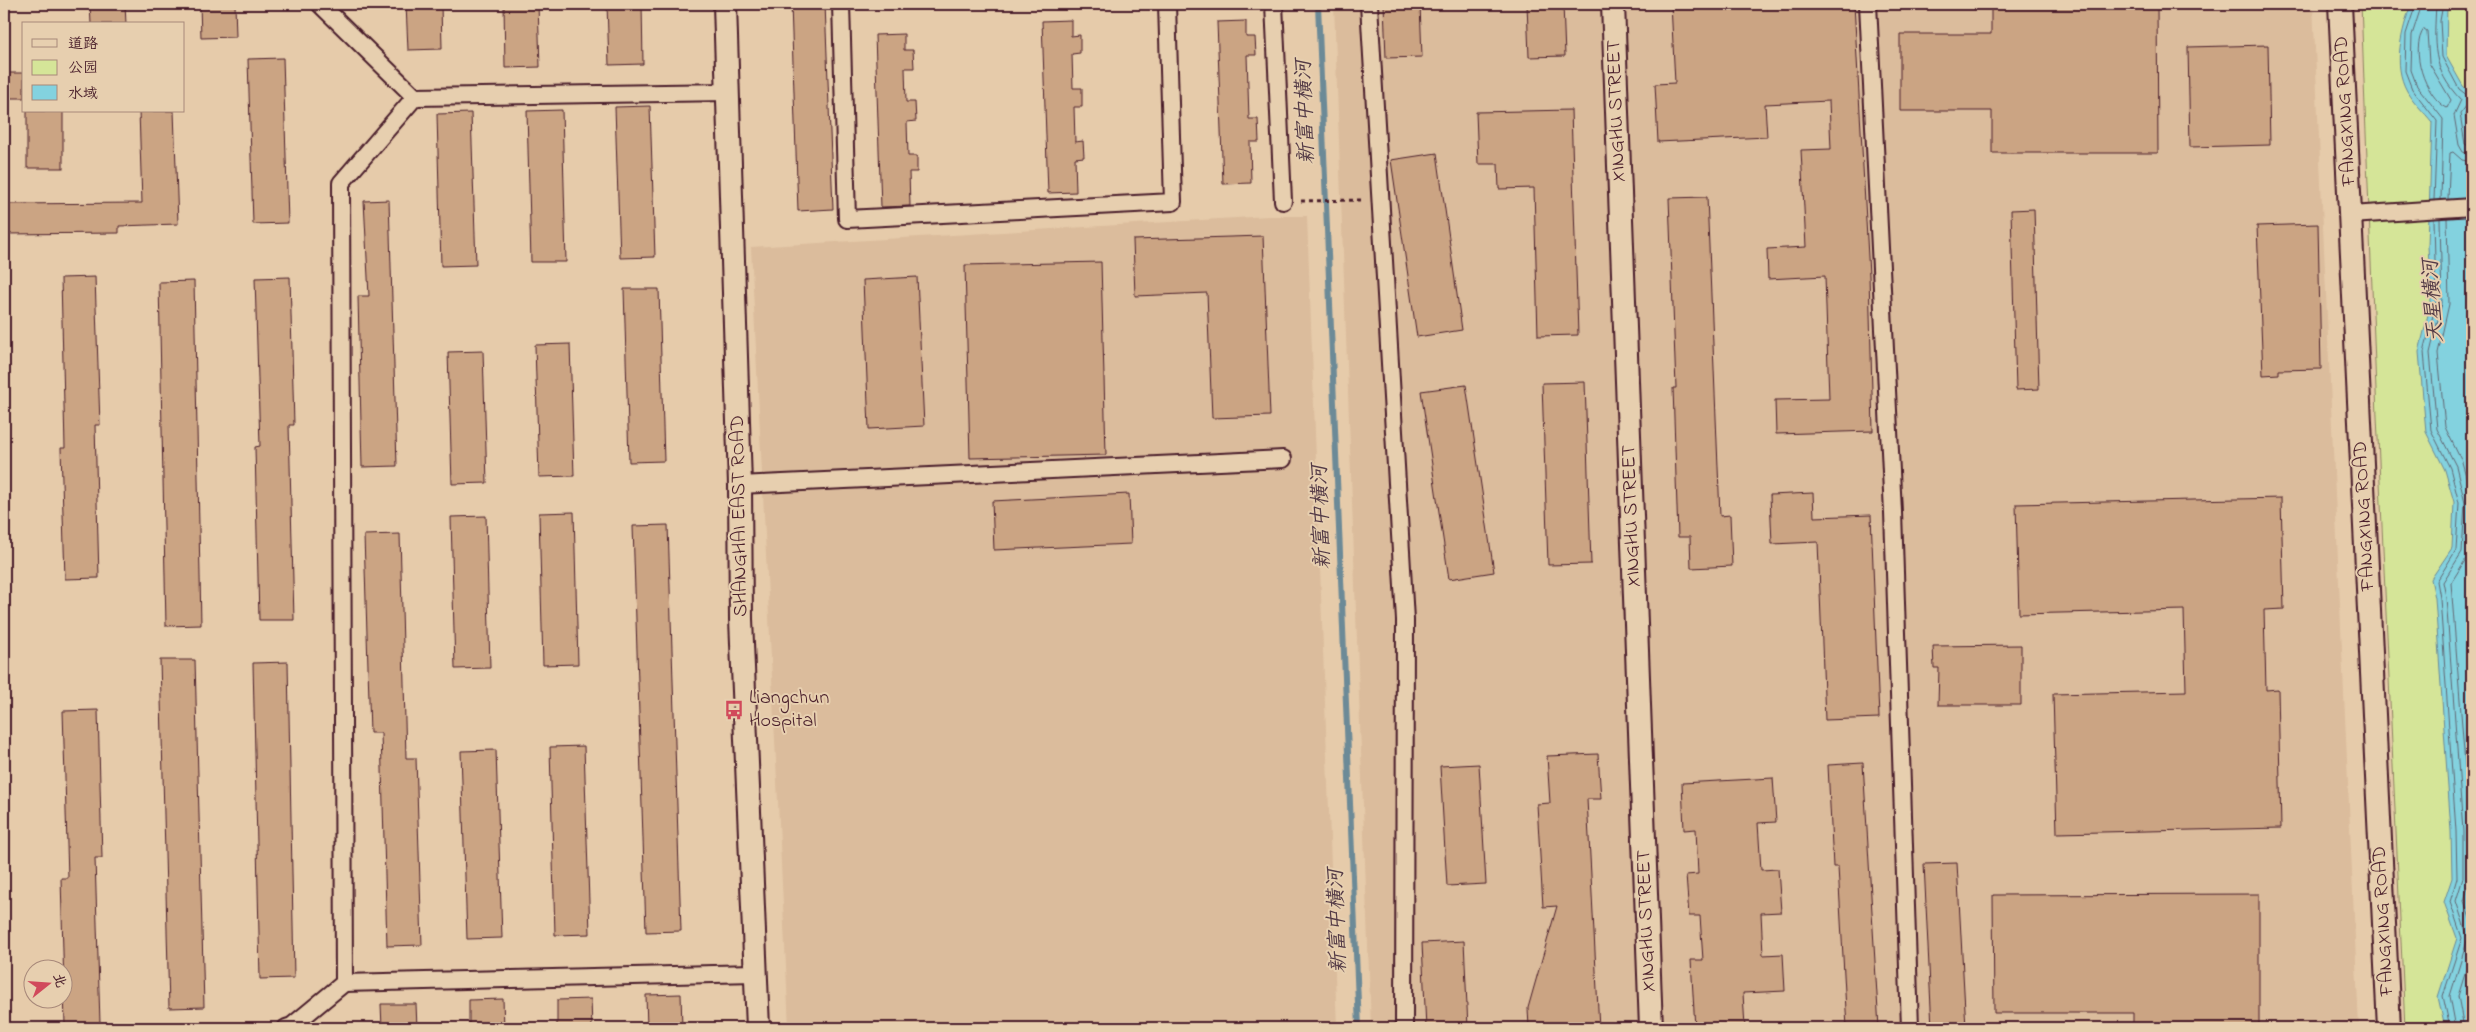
<svg xmlns="http://www.w3.org/2000/svg" width="2476" height="1032" viewBox="0 0 2476 1032" font-family="'Indie Flower','LXGW WenKai TC',sans-serif">
<style>
.built{fill:#dbbc9c}
.green{fill:#d5e598;stroke:#908262}
.water{fill:#83d2df;stroke:#6c8a97}
.lines{fill:none;stroke-linecap:round;stroke-linejoin:round}
.shore{stroke:#616773;stroke-width:1}
.stream{stroke:#6c8a97;stroke-width:6}
.building{fill:#cba483;stroke:#4a1f2b}
.street-casing{stroke:#4a1f2b;stroke-width:20}
.secondary-casing{stroke:#4a1f2b;stroke-width:26}
.path{stroke:#4a1f2b;stroke-width:3;stroke-dasharray:4 4;stroke-linecap:butt}
.street{stroke:#e7cfaf;stroke-width:16}
.secondary{stroke:#e7cfaf;stroke-width:22}
.labels{text-anchor:middle;dominant-baseline:central;stroke-width:4;stroke-linejoin:round;paint-order:stroke}
.street-label{font-size:20px;fill:#4a1f2b;stroke:#e7cfaf}
.poi-label{font-size:20px;fill:#4a1f2b;stroke:#e7cfaf;text-anchor:start}
.water-label{font-size:21px;font-style:italic;fill:#533a46;stroke:#e7cfaf}
</style>
<rect width="100%" height="100%" fill="#e6cbaa"/>
<filter id="ink" filterUnits="userSpaceOnUse"><feTurbulence type="fractalNoise" baseFrequency=".02" numOctaves="2"/><feDisplacementMap in="SourceGraphic" scale="10" xChannelSelector="R" yChannelSelector="G"/><feConvolveMatrix kernelMatrix="1 2 1 2 8 2 1 2 1" color-interpolation-filters="sRGB"/></filter>
<g filter="url(#ink)">
<g class="built">
<path d="M1334,4H2313L2359,1028H1371Z"/>
<path d="M1269,216H1307L1337,1028H789L751,247Z"/>
</g>
<path class="green" d="M2361,4H2472V1028H2405L2377,416Z"/>
<path class="water" d="M2411,4H2447L2446,56L2463,86L2472,94V107L2465,114L2471,151L2472,186V1028H2445L2438,997L2457,938L2444,902L2452,878L2451,831L2435,598L2431,579L2452,548L2454,502L2445,470L2426,432L2419,352L2431,302L2428,246L2432,122C2424,112 2413,102 2407,91C2392,64 2402,31 2411,4Z"/>
<g class="lines">
<g class="shore">
<path d="M2416,4L2406,34L2405,71L2412,89L2437,121L2434,200"/>
<path d="M2422,4L2412,35L2411,70L2417,86L2443,119L2441,200"/>
<path d="M2436,4C2434,44 2431,69 2461,100L2454,115L2459,145L2463,152L2472,155"/>
<path d="M2443,4L2440,21L2442,57L2459,89L2468,96L2472,97"/>
<path d="M2424,29L2427,31L2429,63L2451,100L2447,108C2425,97 2409,49 2424,29Z"/>
<path d="M2472,104L2467,105L2460,114L2465,144L2472,148"/>
<path d="M2448,199L2450,153L2453,152L2462,160L2472,162"/>
<path d="M2447,218L2449,304L2438,353L2445,427L2462,462L2472,497"/>
<path d="M2434,219L2436,303L2424,352L2431,430L2450,468L2459,503L2456,550L2437,581L2440,598L2456,831L2457,878L2450,902L2462,938L2443,996L2450,1028"/>
<path d="M2440,219L2442,303L2430,353L2437,429L2456,466L2465,503L2462,552L2443,582L2446,597L2463,831V878L2456,901L2468,938L2450,996L2456,1028"/>
<path d="M2472,515L2469,554L2451,583L2470,830V879L2464,901L2472,924"/>
<path d="M2464,1028L2458,996L2472,952"/>
</g>
<path class="stream" d="M1318,4L1359,1028"/>
</g>
<g class="building">
<path d="M90,4H125L126,24H91Z"/>
<path d="M200,4H235L236,37L201,38Z"/>
<path d="M406,4H441L442,49L408,50Z"/>
<path d="M504,4H538L540,67L505,68Z"/>
<path d="M607,4H642L643,64L609,65Z"/>
<path d="M791,4H825L833,209L798,211Z"/>
<path d="M1384,4H1420L1422,57L1386,58Z"/>
<path d="M1527,4H1563L1565,56L1529,57Z"/>
<path d="M1671,4H1854L1869,275L1873,431L1776,434L1775,400L1829,399L1825,276L1768,279L1767,249L1806,247L1801,150L1831,149L1829,101L1765,104L1767,137L1658,142L1655,84L1675,83Z"/>
<path d="M1991,4H2157L2158,153H1992V111H1900V34H1991Z"/>
<path d="M1071,20V36L1080,35V53L1072,54L1073,88H1082V107H1074L1075,142L1083,141L1084,157L1075,158L1076,192L1048,193L1042,21Z"/>
<path d="M1246,21V37H1255L1256,55H1247L1249,119H1258L1259,142H1250L1251,183L1223,184L1217,22Z"/>
<path d="M904,34V50H913L914,68H905L906,102H915L916,121L907,122L908,156H917V172H909L910,206L881,207L875,35Z"/>
<path d="M2268,45L2270,145L2190,147L2188,47Z"/>
<path d="M283,58L288,223L253,224L248,59Z"/>
<rect x="4" y="73" width="20" height="25"/>
<path d="M650,106L655,257L620,258L615,107Z"/>
<path d="M562,110L566,262H531L527,111Z"/>
<path d="M1571,110L1578,335L1538,336L1534,188L1499,189L1498,164H1478L1476,112Z"/>
<rect x="27" y="111" width="36" height="57"/>
<path d="M139,111H174L178,224L119,226V233L4,234V204L142,203Z"/>
<path d="M471,113L476,265L441,266L437,114Z"/>
<path d="M1437,153L1462,330L1417,337L1391,160Z"/>
<path d="M1707,197L1720,516L1730,515L1732,566L1691,568L1690,537H1678L1673,388H1676L1669,198Z"/>
<path d="M389,200L397,466L362,467L358,296H369L364,201Z"/>
<path d="M2034,209L2039,389L2016,390L2011,210Z"/>
<path d="M2318,224L2321,369L2279,370V374L2263,375L2257,226Z"/>
<path d="M1263,236L1270,416L1212,418L1207,293L1135,296L1133,240Z"/>
<path d="M1101,262L1106,455L970,458L965,265Z"/>
<path d="M95,277L100,425H95L99,578L65,579L61,448H65L61,278Z"/>
<path d="M290,277L294,425H289L294,620H259L255,447L260,446L255,278Z"/>
<path d="M917,277L924,426L869,429L863,280Z"/>
<path d="M194,281L201,625L166,626L159,282Z"/>
<path d="M624,289H659L664,461L629,462Z"/>
<path d="M570,344L574,476L539,477L535,345Z"/>
<path d="M483,351L487,483L452,484L448,352Z"/>
<path d="M1585,382L1591,564L1548,565L1542,383Z"/>
<path d="M1466,385L1494,572L1449,579L1421,391Z"/>
<path d="M1813,493L1814,517L1871,515L1879,718L1825,720L1818,542L1772,544L1770,495Z"/>
<path d="M1129,494L1131,544L994,550L992,501Z"/>
<path d="M2281,498L2284,609L2264,610L2266,690L2278,689L2281,828L2057,833L2053,694L2186,691L2184,610L2019,614L2016,504Z"/>
<path d="M574,512L578,664L543,665L539,513Z"/>
<path d="M486,516L490,668L455,669L451,517Z"/>
<path d="M668,525L681,931L646,932L633,526Z"/>
<path d="M400,534L406,758H416L422,945L387,946L381,733H370L364,535Z"/>
<path d="M2021,645V705H1938L1939,668H1934L1933,646Z"/>
<path d="M160,660H195L204,1007L169,1008Z"/>
<path d="M288,662L294,978L260,979L253,663Z"/>
<path d="M98,710L102,858H95L100,1024L65,1025L61,878H68L63,711Z"/>
<path d="M584,746L590,934L555,935L550,747Z"/>
<path d="M496,750L502,938L467,939L461,751Z"/>
<path d="M1598,754L1601,799H1587L1599,1028H1529L1528,1008L1557,906L1543,907L1537,804L1550,803L1547,756Z"/>
<path d="M1863,763L1879,1028H1847L1838,867H1833L1828,765Z"/>
<path d="M1479,764L1486,884L1447,886L1440,766Z"/>
<path d="M1773,778L1776,822L1758,823L1761,870L1778,869L1781,912L1761,913L1763,955L1783,954L1785,991L1743,993L1745,1028H1695L1691,960H1703L1700,916H1689L1686,875L1698,874L1696,829L1684,830L1682,783Z"/>
<path d="M1957,863L1966,1028H1932L1924,864Z"/>
<path d="M2259,894V1028H2133V1013H1994L1993,895Z"/>
<path d="M1464,941L1468,1028H1426L1422,943Z"/>
<path d="M681,994L682,1028H647L646,995Z"/>
<path d="M503,999L504,1028H469V1000Z"/>
<path d="M591,999L592,1028H557V1000Z"/>
<path d="M381,1004H416L417,1028H382Z"/>
</g>
<g class="lines">
<defs>
<g id="street">
<path d="M320,4L415,97L729,92"/>
<path d="M841,4L847,219L1173,202L1167,4"/>
<path d="M1274,4L1283,201"/>
<path d="M1369,4L1405,620L1404,1028"/>
<path d="M1868,4L1893,512L1910,1028"/>
<path d="M415,97L341,183L344,983L754,973"/>
<path d="M2351,215L2472,207"/>
<path d="M740,485L1283,459"/>
<path d="M286,1028L292,1026L344,983"/>
</g>
<g id="secondary">
<path d="M725,4L740,485L741,619L758,1028"/>
<path d="M1613,4L1651,1028"/>
<path d="M2340,4L2389,1028"/>
</g>
</defs>
<use href="#street" class="street-casing"/>
<use href="#secondary" class="secondary-casing"/>
<path class="path" d="M1301,201L1364,200"/>
<use href="#street" class="street"/>
<use href="#secondary" class="secondary"/>
</g>
</g>
<defs>
<symbol id="bus-bare" viewBox="-9 -9 18 18"><path d="M-5-6H5V4H4V6H2V4H-2V6H-4V4H-5ZM-3.5-4V0h7V-4ZM-3.5 1.2v1.5H-2V1.2ZM2 1.2v1.5H3.5V1.2Z" fill="#d1495b" stroke="#e7cfaf" stroke-width="2.5" paint-order="stroke"/></symbol>
</defs>
<g fill-rule="evenodd">
<use href="#bus-bare" x="720" y="696" width="28" height="28"/>
</g>
<g class="labels">
<g class="street-label">
<text transform="translate(1617 111) rotate(-92)">XINGHU STREET</text>
<text transform="translate(2346 111) rotate(-93)">FANGXING ROAD</text>
<text transform="translate(740 516) rotate(-91)">SHANGHAI EAST ROAD</text>
<text transform="translate(1632 516) rotate(-92)">XINGHU STREET</text>
<text transform="translate(2365 516) rotate(-93)">FANGXING ROAD</text>
<text transform="translate(1647 921) rotate(-92)">XINGHU STREET</text>
<text transform="translate(2384 921) rotate(-93)">FANGXING ROAD</text>
</g>
<g class="poi-label">
<text x="749" y="698">Liangchun<tspan x="749" dy="23">Hospital</tspan></text>
</g>
<g class="water-label">
<text transform="translate(1306 112) rotate(-92)">新富中横河</text>
<text transform="translate(2434 301) rotate(-94)">天星横河</text>
<text transform="translate(1322 517) rotate(-92)">新富中横河</text>
<text transform="translate(1338 921) rotate(-92)">新富中横河</text>
</g>
</g>
<rect width="2476" height="1032" fill="none" stroke="#e7cfaf" stroke-width="20"/>
<rect x="10" y="10" width="2456" height="1012" fill="none" stroke="#4a1f2b" stroke-width="2" filter="url(#ink)"/>
<rect x="22" y="22" width="162" height="90" fill="#e7cfaf" stroke="#a8897a"/>
<rect x="32" y="39" width="25" height="8" fill="#e7cfaf" stroke="#a8897a"/>
<text x="68" y="48" font-size="15" fill="#4a1f2b">道路</text>
<rect x="32" y="60" width="25" height="15" fill="#d5e598" stroke="#a8897a"/>
<text x="68" y="72" font-size="15" fill="#4a1f2b">公园</text>
<rect x="32" y="85" width="25" height="15" fill="#83d2df" stroke="#a8897a"/>
<text x="68" y="98" font-size="15" fill="#4a1f2b">水域</text>
<g transform="translate(48 984) rotate(73)"><circle r="24" fill="#e7cfaf" stroke="#a8897a"/>
<path d="M0-4L9 19L0 12L-9 19Z" fill="#d1495b"/>
<text y="-8" font-size="14" font-weight="bold" text-anchor="middle" fill="#4a1f2b">北</text>
</g>
</svg>
